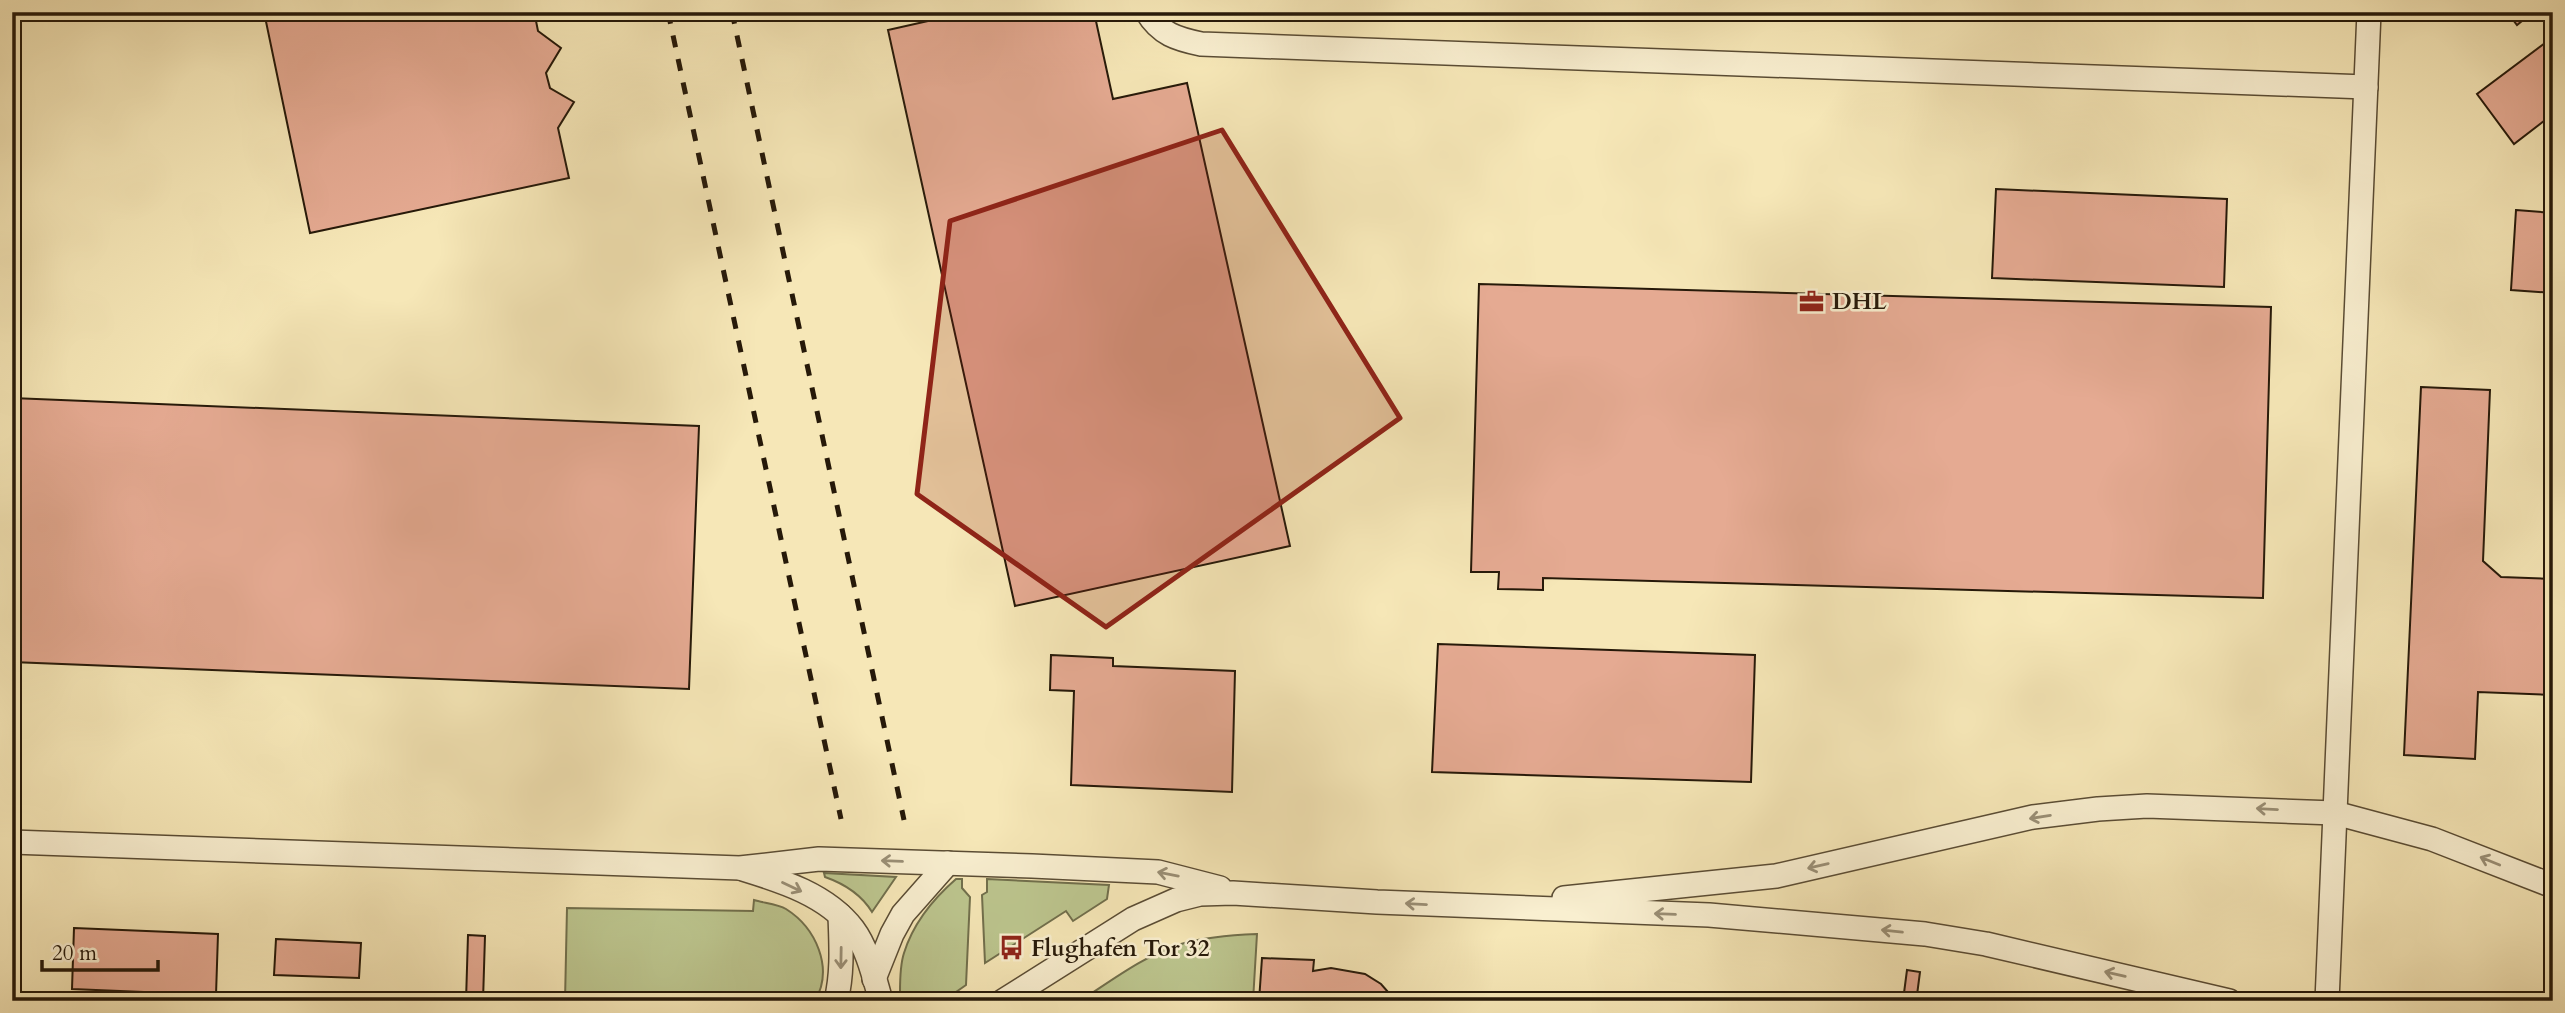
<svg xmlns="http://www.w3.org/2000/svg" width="2565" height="1013" viewBox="0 0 2565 1013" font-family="Cardo,serif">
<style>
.green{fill:#bcc58e;stroke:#716f4c;stroke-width:2}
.building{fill:#e5aa92;stroke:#261909;stroke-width:2}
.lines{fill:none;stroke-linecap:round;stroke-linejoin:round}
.service-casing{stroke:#5a4c34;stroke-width:26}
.service{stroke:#f9efd0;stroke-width:23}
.rail{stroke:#261909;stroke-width:5;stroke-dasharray:12 12;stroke-linecap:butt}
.oneway{stroke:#9a8f76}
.marked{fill:#8f2418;fill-opacity:0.2;stroke:#8f2418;stroke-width:5;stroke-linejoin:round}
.labels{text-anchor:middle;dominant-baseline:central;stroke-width:5;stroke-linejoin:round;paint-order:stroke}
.poi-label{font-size:23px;font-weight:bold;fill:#261909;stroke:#f9efd0;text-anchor:start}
</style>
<rect width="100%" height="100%" fill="#f6e7b7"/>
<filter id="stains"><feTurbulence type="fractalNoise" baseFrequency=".00286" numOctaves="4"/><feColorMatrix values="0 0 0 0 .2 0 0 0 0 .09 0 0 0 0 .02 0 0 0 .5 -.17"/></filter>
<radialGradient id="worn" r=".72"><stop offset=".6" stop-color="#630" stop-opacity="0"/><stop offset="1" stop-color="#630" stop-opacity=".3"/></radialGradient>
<g class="green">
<path d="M824,873L896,877L872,912C861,894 845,884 825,877Z"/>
<path d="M956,879H962V888L970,897L966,985L943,1001H906L900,992C900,980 900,965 904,953C913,924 933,899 956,879Z"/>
<path d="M987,879L1109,885L1107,899L1073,921L1066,911L985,963L982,895L987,892Z"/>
<path d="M754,900C764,903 778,904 786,909C816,928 834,968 815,1001H565L567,908L753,911Z"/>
<path d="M1257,934L1253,1001H1080C1111,981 1145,955 1181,944C1205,937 1231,935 1257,934Z"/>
</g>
<g class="building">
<path d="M264,12H537L535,16L538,31L561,48L546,73L550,88L574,102L558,128L569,178L310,233Z"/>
<path d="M968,12H1094L1113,99L1187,83L1290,546L1015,606L888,30Z"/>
<path d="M2507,12H2533L2517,25Z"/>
<path d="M2553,37V114L2514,144L2477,94Z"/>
<path d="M1996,189L2227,199L2224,287L1992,278Z"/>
<path d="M2516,210L2553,213V293L2511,290Z"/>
<path d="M1479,284L2271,307L2263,598L1543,578V590L1498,589L1499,572H1471Z"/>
<path d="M2421,387L2490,390L2483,561L2501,577L2553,579V695L2478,692L2475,759L2404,755Z"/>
<path d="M12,398L699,426L689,689L12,662Z"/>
<path d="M1438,644L1755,655L1751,782L1432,772Z"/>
<path d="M1051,655L1113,658V666L1235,671L1232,792L1071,785L1074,691L1050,690Z"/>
<path d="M74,928L218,934L216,995L72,989Z"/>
<path d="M468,935L485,936L483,1001H466Z"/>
<path d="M276,939L361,943L359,978L274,975Z"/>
<path d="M1262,958L1314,960L1313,971L1331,968L1365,974L1381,984L1396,1001H1259Z"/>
<path d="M1907,970L1920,972L1917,995L1904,993Z"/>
</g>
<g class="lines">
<defs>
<g id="service">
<path d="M1147,12C1160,34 1177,39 1201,44L2366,87"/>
<path d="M12,842L740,868L819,859L1032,866L1158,872L1220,888"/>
<path d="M743,869C782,881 827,895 853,929C868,949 874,977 881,1001"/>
<path d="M1564,898L1776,876L2033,817L2098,809L2147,806L2335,813L2432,839L2553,886"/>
<path d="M874,979L892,934L903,914L948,863"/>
<path d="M836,1001C843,972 841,944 840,915"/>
<path d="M1003,1001L1133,919L1176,900L1200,894L1233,893L1377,902L1709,915L1925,934L1986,944L2229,1001"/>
<path d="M2327,1001L2369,12"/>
</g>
</defs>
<use href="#service" class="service-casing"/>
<use href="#service" class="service"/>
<g class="rail">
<path d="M668,12L841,819"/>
<path d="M732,12L904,820"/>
</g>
</g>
<defs><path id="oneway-shaft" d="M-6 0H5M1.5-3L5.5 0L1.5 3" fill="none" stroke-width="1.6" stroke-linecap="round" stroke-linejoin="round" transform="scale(1.75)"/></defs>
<g class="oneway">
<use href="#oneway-shaft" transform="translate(2267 809) rotate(-177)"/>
<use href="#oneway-shaft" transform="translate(2040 817) rotate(171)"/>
<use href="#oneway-shaft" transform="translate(892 861) rotate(-178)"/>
<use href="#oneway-shaft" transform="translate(2490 861) rotate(-158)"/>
<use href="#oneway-shaft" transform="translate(1818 866) rotate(167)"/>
<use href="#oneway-shaft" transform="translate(1168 874) rotate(-169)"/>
<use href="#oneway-shaft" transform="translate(792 887) rotate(25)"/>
<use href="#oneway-shaft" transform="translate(1416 904) rotate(-177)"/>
<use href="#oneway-shaft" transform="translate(1665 914) rotate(-178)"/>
<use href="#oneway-shaft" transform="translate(1892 931) rotate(-174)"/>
<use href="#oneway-shaft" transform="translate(841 958) rotate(91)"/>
<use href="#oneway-shaft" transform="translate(2115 974) rotate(-167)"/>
</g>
<path class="marked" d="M1222,130L1400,418L1106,627L917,494L950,221Z"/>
<defs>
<symbol id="office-bare" viewBox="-9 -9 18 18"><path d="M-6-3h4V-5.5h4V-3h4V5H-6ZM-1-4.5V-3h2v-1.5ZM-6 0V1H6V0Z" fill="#8f2418" stroke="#f9efd0" stroke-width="2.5" paint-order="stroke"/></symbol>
<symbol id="bus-bare" viewBox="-9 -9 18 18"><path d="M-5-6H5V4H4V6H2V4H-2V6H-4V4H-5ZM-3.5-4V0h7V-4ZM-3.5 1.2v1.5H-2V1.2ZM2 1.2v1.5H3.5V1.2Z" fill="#8f2418" stroke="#f9efd0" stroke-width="2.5" paint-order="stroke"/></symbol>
</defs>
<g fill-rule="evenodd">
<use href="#office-bare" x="1794" y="284" width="35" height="35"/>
<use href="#bus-bare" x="994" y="930" width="35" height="35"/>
</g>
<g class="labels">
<g class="poi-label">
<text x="1832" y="301">DHL</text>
<text x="1031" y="948">Flughafen Tor 32</text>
</g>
</g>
<rect width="2565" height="1013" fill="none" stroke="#f6e7b7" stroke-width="42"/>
<rect x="14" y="14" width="2537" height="985" fill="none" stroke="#261909" stroke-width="3.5"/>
<rect x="21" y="21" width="2523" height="971" fill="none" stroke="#261909" stroke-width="2"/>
<path d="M42 960v10h116v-10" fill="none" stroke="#261909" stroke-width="3.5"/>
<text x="52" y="960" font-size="21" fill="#261909" stroke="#f9efd0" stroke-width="5" paint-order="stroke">20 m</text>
<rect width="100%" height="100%" filter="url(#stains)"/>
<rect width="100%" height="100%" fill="url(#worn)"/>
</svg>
